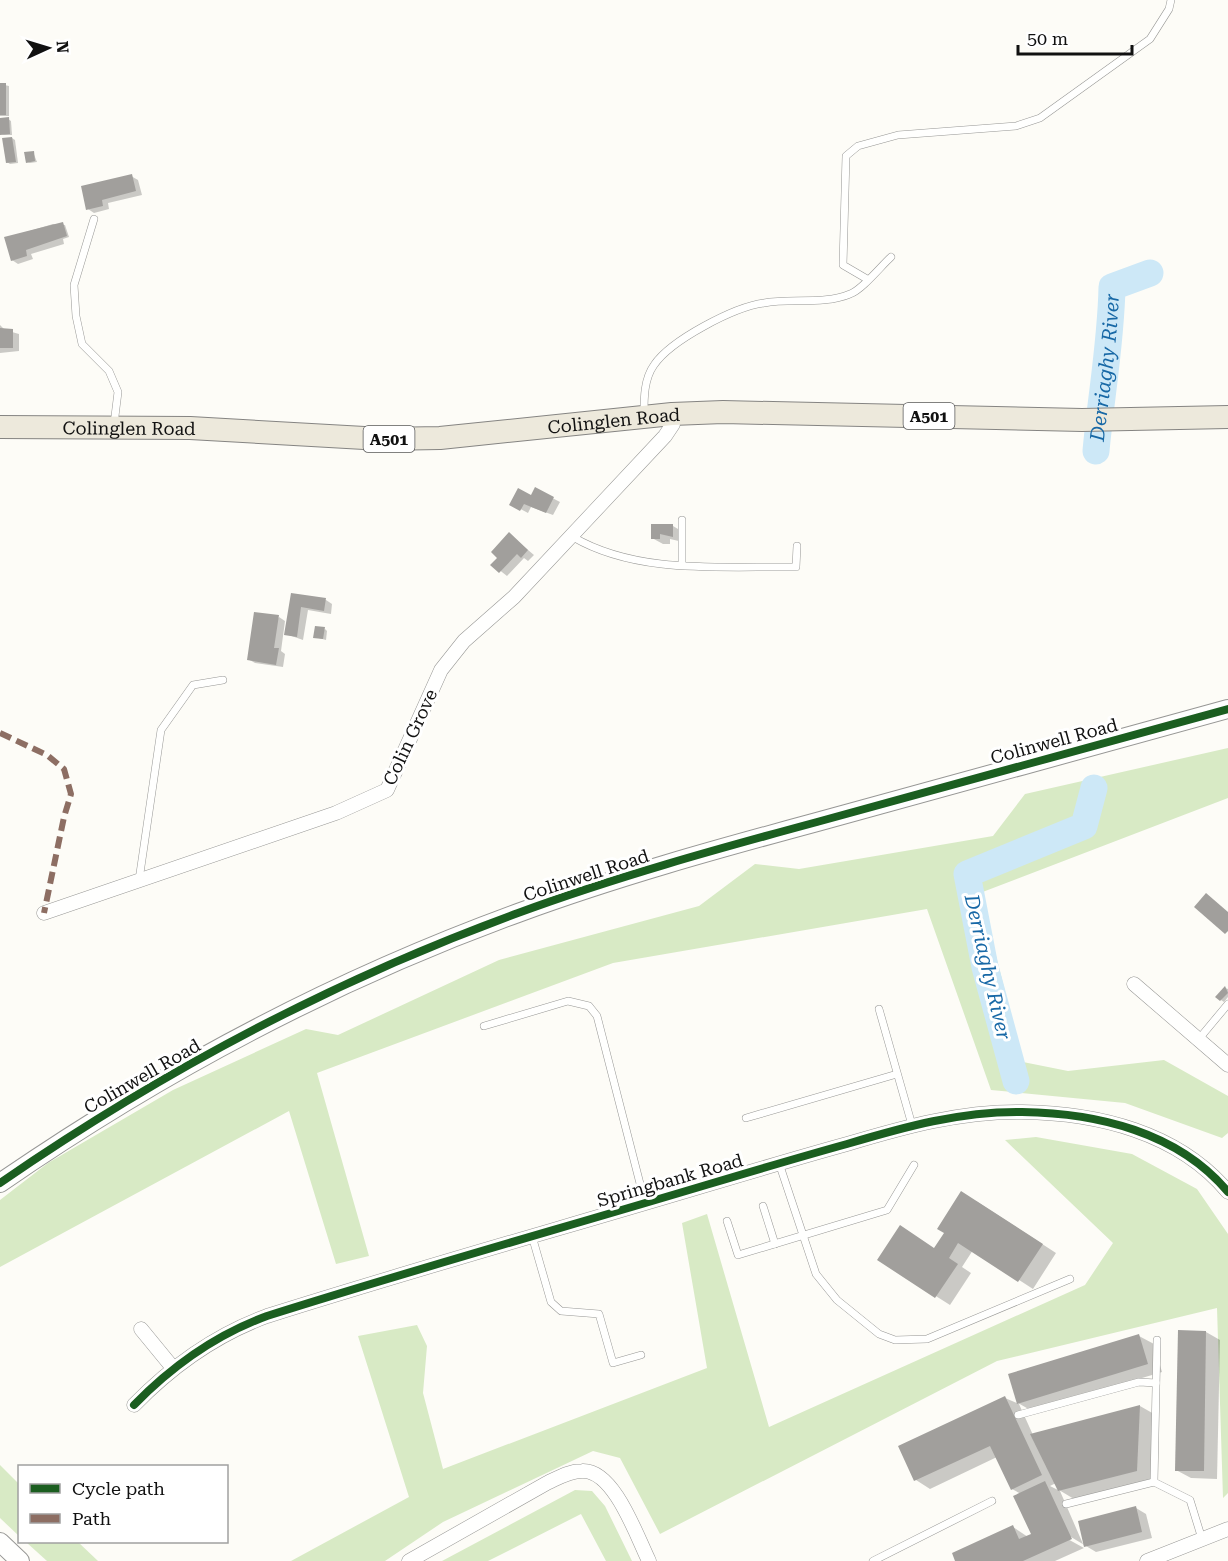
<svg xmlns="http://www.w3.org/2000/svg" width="1228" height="1561" viewBox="0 0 1228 1561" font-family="'Roboto Serif',serif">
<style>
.forest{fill:#d8eac5}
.shadow{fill:#0003}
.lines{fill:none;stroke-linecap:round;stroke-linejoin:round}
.river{stroke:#cde8f7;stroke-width:27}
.building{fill:#a19f9c}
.service-casing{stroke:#979795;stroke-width:8}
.minor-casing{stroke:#979795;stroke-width:15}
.tertiary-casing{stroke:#979795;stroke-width:20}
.primary-casing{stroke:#858482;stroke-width:24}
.service{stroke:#fffffe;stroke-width:7}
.minor{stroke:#fffffe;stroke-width:14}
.tertiary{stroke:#fffffe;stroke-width:18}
.primary{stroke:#ede9dc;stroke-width:22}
.quiet{stroke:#8d6e63;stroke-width:6;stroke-dasharray:12 6;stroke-linecap:butt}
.cycleway-casing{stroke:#fff;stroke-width:11}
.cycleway{stroke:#1b5e20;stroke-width:8}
.labels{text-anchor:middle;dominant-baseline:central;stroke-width:6;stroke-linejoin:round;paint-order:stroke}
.shield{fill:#fff;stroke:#585858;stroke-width:1.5}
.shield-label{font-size:16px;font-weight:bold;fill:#111}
.street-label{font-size:18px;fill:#111;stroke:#fff}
.water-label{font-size:20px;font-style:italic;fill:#1768a6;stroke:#fff}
</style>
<rect width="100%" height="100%" fill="#fdfcf7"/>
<g class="forest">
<path d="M1228,748V798L980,893L1023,1062L1068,1071L1164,1060L1228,1096V1133L1222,1138L1125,1103L991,1090L927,909L613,963L317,1073L369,1256L336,1264L289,1111L0,1267V1200L48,1163L173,1090L306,1029L338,1035L499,960L699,906L755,864L799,869L993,836L1025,794Z"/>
<path d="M1036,1137L1132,1154L1197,1189L1228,1234V1493L1223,1498L1217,1308L997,1361L660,1534L620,1458L593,1451L443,1522L385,1561H291L409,1497L358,1336L417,1325L427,1346L423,1393L443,1469L707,1368L682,1223L707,1214L769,1427L1085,1285L1113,1243L1005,1140Z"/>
<path d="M0,1465L19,1484V1536L0,1518Z"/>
<path d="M575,1490L592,1491L605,1506L632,1561H606L581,1514L488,1561H442Z"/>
<path d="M26,1542H78L98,1561H47Z"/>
</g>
<g class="shadow">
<path d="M0,84L9,86V116H0Z"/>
<path d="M8,119L11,121L12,135H4L1,134Z"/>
<path d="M12,138L15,140L18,163L10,164L7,162Z"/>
<path d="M33,152L37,162L30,163L27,162Z"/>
<path d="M131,176L138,180L142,195L108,203L109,209L94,213L88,209Z"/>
<path d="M53,224L65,225L69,237L63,239L64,244L31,254L33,259L18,264L12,260L6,238Z"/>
<path d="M0,325L5,330L19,334V351L0,353Z"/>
<path d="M535,489L560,502L553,515L531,507L528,513L511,504L532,497Z"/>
<path d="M673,526L683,532V542L670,539V544H663L652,538Z"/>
<path d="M509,534L534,555L528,561L524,558L507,576L493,565L499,558Z"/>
<path d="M292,594L326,600L332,604L331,614L308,610L303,640L286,634Z"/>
<path d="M279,617L285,621L281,651L285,654L283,667L255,663L248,659Z"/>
<path d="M325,629L327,631L326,640L315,637Z"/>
<path d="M1225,988L1228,989V997L1224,1002L1221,1000Z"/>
<path d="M976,1201L1056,1253L1033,1289L973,1250L962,1267L971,1273L950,1305L879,1260L935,1249Z"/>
<path d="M1206,1332L1220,1340L1217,1479L1191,1478L1176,1470Z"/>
<path d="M1139,1336L1154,1344L1162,1372L1032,1411L1018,1403Z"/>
<path d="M1005,1398L1019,1404L1033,1435L1140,1406L1154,1414L1151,1479L1074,1499L1059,1490L1056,1483L1050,1486L1060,1491L1083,1544L1136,1508L1146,1514L1152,1538L1096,1552L1066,1534L1064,1537L1084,1548L1055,1561H957L1013,1527L1028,1537L1033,1535L1021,1494L1012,1489L997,1457L930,1489L916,1480L900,1447Z"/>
</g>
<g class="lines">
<g class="river">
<path id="s1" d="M1096,451C1101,396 1111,342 1112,287L1150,273"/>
<path d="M1016,1081L985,967L967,874L1084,826L1094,788"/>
</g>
</g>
<g class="building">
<rect x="0" y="83" width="6" height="32"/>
<path d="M9,117L10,134L0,135V118Z"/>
<path d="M12,137L16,162L6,163L2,138Z"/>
<path d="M34,151L35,161L26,163L24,152Z"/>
<path d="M132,174L136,191L102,200L103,206L86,210L81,186Z"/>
<path d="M63,222L67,236L26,250L27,256L11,261L4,237Z"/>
<path d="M0,328L13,329V348H0Z"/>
<path d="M535,487L554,497L546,513L524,504L520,511L509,505L518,488L531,495Z"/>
<path d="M651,524H673V537L660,534V539H651Z"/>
<path d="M509,532L528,550L521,558L517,554L499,573L490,565L497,558L491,552Z"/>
<path d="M291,593L326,598L324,611L301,607L297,637L284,635Z"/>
<path d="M254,612L279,615L274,648H279L276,665L247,660Z"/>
<path d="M315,626L325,627L323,639L313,638Z"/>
<path d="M1206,893L1228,912V931L1225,934L1194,907Z"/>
<path d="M1225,986L1228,993L1220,1001L1215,997Z"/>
<path d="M961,1191L1043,1244L1018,1282L958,1243L949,1258L958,1264L935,1298L877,1260L900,1225L934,1248L944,1233L937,1229Z"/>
<path d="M1178,1330L1206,1331L1204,1471H1175Z"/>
<path d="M1139,1334L1148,1364L1017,1404L1008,1374Z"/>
<path d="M1005,1396L1042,1475L1011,1490L990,1446L914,1481L898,1446Z"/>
<path d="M1140,1405L1137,1471L1058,1491L1030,1434Z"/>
<path d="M1045,1481L1072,1539L1023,1561H955L952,1553L1013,1525L1019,1539L1031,1534L1013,1496Z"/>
<path d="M1136,1506L1142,1532L1084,1547L1078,1521Z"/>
</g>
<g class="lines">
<defs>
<g id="service">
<path d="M94,219L74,285L76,316L82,344L109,371L118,392L114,424"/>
<path d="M867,279L843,265L846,156L858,146L898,135L1016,126L1040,118L1150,39L1169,9L1171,0"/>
<path d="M644,414C644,398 644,379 654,365C671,340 734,307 764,303C791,298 824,305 850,294C862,290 881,266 891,257"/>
<path d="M682,520V564"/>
<path d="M573,537C638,575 723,566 796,567L797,546"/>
<path d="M139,880L161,730L193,685L223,680"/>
<path d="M879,1009L912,1125"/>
<path d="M484,1026L568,1001L589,1006L597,1016L645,1203"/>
<path d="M1198,1040L1228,1004"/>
<path d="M746,1118L897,1074"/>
<path d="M779,1163L816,1274L837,1300L879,1334L895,1340L927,1339L1070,1279"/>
<path d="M763,1206L775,1244"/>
<path d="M727,1221L738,1255L887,1210L914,1165"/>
<path d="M532,1236L551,1302L561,1311L599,1314L613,1363L641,1355"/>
<path d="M1157,1340L1154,1482L1190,1500L1202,1539"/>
<path d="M1018,1415L1139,1382L1156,1383"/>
<path d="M1066,1504L1154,1482"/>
<path d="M873,1561L992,1501"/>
</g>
<g id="minor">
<path d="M44,913L336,813L387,790L441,670L464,641L514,597L665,436L673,424L672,414"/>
<path d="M1134,984L1228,1065"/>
<path d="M141,1329L173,1368"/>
<path d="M134,1405C172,1366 215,1335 267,1316C412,1270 559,1229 706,1185C753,1171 800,1157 847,1144C904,1127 961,1111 1022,1112C1097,1113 1178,1132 1228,1192"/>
<path d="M409,1561L547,1483C558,1478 569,1471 582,1471C614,1469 637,1537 649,1561"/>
<path d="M1147,1561L1228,1529"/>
</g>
<g id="tertiary">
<path d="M0,1183C161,1072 334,980 518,913C616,877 717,849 817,822C954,784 1091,747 1228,709"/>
<path d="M0,1542L20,1561"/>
</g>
<g id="primary">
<path id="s2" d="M0,427L190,428L382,439L440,438L672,414L723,412L1082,420L1228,417"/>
</g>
</defs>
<use href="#service" class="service-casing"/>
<use href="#minor" class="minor-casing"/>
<use href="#tertiary" class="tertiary-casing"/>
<use href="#primary" class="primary-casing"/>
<use href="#service" class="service"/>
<use href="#minor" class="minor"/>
<use href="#tertiary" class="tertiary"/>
<use href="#primary" class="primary"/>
<path class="quiet" d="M0,733L47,755L64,769L71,794L64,817L44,913"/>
<defs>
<g id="cycleway">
<path d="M0,1183C161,1072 334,980 518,913C616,877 717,849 817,822C954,784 1091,747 1228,709"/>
<path d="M134,1405C172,1366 215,1335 267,1316C412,1270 559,1229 706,1185C753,1171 800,1157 847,1144C904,1127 961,1111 1022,1112C1097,1113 1178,1132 1228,1192"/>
</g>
</defs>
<use href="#cycleway" class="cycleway-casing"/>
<use href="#cycleway" class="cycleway"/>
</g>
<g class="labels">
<g class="shield">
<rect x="903.5" y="403" width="51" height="26" rx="4.5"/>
<rect x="363.5" y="426" width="51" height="26" rx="4.5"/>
</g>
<g class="shield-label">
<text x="929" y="416">A501</text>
<text x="389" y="439">A501</text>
</g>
<g class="street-label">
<text stroke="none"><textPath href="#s2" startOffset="615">Colinglen Road</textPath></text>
<text stroke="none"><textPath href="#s2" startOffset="129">Colinglen Road</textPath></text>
<text transform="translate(410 737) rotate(-65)">Colin Grove</text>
<text transform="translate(1054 741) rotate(-15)">Colinwell Road</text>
<text transform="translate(586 875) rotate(-18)">Colinwell Road</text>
<text transform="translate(142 1076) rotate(-30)">Colinwell Road</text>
<text transform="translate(670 1180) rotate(-16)">Springbank Road</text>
</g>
<g class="water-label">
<text stroke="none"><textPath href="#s1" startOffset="84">Derriaghy River</textPath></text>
<text transform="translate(988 967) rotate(77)">Derriaghy River</text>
</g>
</g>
<rect x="18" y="1465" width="210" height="78" fill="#ffffff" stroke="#a0a0a0" stroke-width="1.5"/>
<rect x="30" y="1484" width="30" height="9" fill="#1b5e20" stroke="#a0a0a0" stroke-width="1.5"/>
<text x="72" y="1495" font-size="18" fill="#111111">Cycle path</text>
<rect x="30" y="1514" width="30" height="9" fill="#8d6e63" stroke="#a0a0a0" stroke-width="1.5"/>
<text x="72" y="1525" font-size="18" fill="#111111">Path</text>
<g transform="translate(48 48) rotate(86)" stroke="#ffffff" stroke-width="4.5" paint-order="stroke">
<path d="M0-4.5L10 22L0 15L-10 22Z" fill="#111111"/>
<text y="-9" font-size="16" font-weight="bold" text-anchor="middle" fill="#111111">N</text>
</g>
<path d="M1018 45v9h114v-9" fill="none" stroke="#111111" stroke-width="3"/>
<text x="1027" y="45" font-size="18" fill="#111111" stroke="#ffffff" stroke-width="4.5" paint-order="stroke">50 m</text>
</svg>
